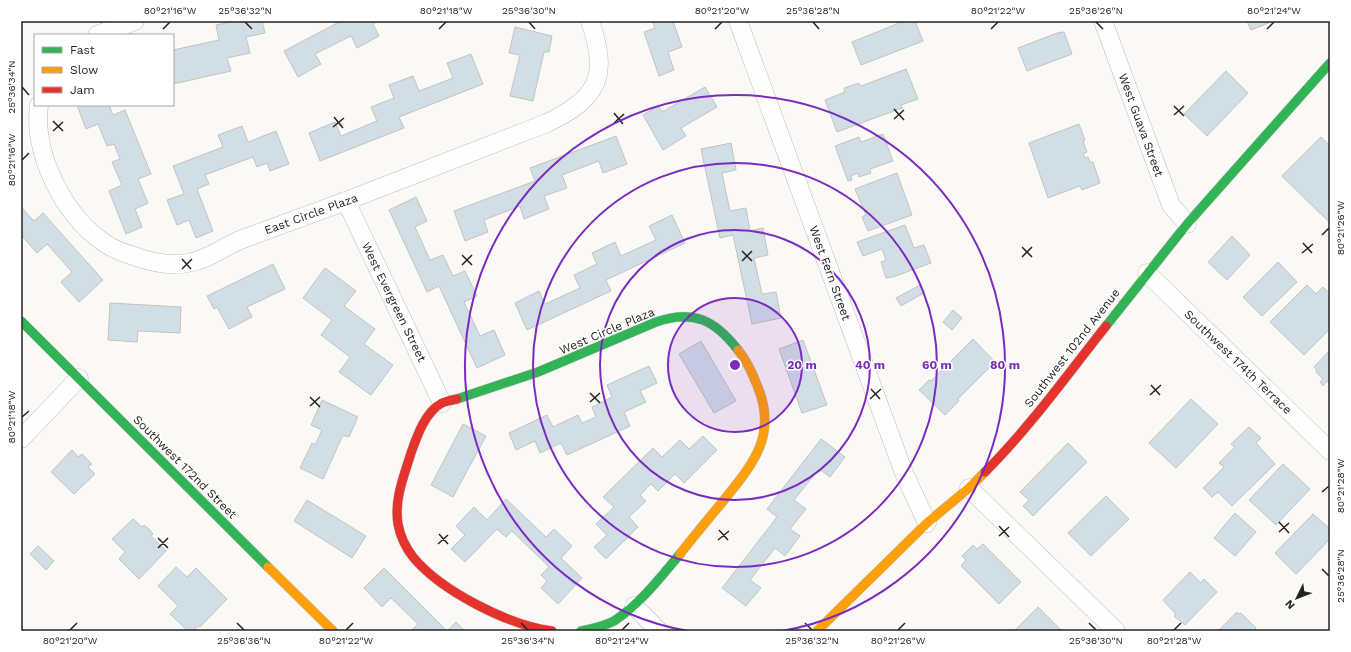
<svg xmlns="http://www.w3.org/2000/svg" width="1351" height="652" viewBox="0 0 1351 652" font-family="'Work Sans',sans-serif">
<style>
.building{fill:#d2dee6;stroke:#c3c3c2}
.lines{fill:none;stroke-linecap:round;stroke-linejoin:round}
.street-casing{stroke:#bebcbb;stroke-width:19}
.fast-casing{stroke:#bebcbb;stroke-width:10}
.slow-casing{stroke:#bebcbb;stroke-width:10}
.jam-casing{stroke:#bebcbb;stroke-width:10}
.street{stroke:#fefefe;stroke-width:18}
.fast{stroke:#30b455;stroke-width:9}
.slow{stroke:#ff9f0a;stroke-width:9}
.jam{stroke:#e5322d;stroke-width:9}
.ticks{fill:none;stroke:#252322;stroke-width:1.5}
.ring{fill:none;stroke:#7b2cbf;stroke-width:2}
.labels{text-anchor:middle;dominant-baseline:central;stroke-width:3;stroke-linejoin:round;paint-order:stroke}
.street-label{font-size:12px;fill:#252322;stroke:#fff}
.centre{fill:#7b2cbf;stroke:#fff;stroke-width:2}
.ring-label{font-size:12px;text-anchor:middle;font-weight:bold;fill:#7b2cbf;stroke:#fff;stroke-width:3;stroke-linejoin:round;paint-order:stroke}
.neatline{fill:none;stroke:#252322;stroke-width:1.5}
.ticks-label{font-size:10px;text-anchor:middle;fill:#252322}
</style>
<rect width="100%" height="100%" fill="#fbf9f6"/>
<g class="building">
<path d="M236,21H262L265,33L246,37L250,53L227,58L231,71L173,84V50L219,40L216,25Z"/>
<path d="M341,21H378L373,24L379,36L357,48L351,36L315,54L321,64L298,77L284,51Z"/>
<path d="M652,21H673L682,47L668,52L674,70L659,76L644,32L655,28Z"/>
<path d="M904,21H915L923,41L861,65L852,42Z"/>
<path d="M1247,21H1271V22L1251,30Z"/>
<path d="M515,27L552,36L549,52H544L533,101L510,96L520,55L509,53Z"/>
<path d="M1064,32L1072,54L1027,71L1018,48L1057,33Z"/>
<path d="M471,54L483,84L399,117L404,128L320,161L309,133L335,122L341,136L377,121L371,107L394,98L389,85L413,76L419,91L453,78L447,63Z"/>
<path d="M906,69L918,99L901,105L902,108L837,132L825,100L845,92L844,88L859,83L861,86Z"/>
<path d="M1226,71L1248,93L1207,136L1184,114Z"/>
<path d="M705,87L717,107L681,128L686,136L663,150L643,115L658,106L662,112Z"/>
<path d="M77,105H109L113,115L125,110L151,174L138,179L148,203L135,209L142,227L126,234L109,191L122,185L112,162L120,159L114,144L107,146L98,124L86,129Z"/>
<path d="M1079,124L1085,140L1083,141L1087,152L1083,153L1085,158L1088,157L1090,162H1093L1100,183L1082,190L1080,186L1048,198L1029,143Z"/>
<path d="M242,126L248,142L276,131L289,164L270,171L267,163L257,167L253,157L205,175L209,184L197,189L213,231L196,238L189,220L177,225L167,200L184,194L173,166L223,147L218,135Z"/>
<path d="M883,134L893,161L870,169L871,173L859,177L858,173L851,176L852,180L848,181L835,146L859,137L861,142Z"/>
<path d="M616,136L627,164L603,173L599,161L562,175L567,188L544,196L549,209L524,219L520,206L484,220L488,232L465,241L454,211L535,181L530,168Z"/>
<path d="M1321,137L1330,146V223L1282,176Z"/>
<path d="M731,143L736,170L722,173L730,211L746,208L750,231L763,228L768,255L754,258L762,294L776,292L781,318L752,324L733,235L720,238L701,149Z"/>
<path d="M897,173L912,215L868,231L862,217L866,215L855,189Z"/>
<path d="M416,197L427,221L415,227L430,260L443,255L453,276L465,271L477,296L464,302L480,336L494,330L505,355L477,368L439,286L427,292L389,210Z"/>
<path d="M21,207L34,221L43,213L103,280L79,302L61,282L72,272L47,244L37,253L21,235Z"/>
<path d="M672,215L685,243L606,280L611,291L527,330L515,303L539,291L545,304L580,288L574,275L597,264L592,253L615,242L621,256L656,240L649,226Z"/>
<path d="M905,225L914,248L924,245L931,263L893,277L886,278L881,262L886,260L882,249L863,256L857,242Z"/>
<path d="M1232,236L1250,255L1227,280L1208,262Z"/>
<path d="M1278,262L1297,282L1262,316L1243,297Z"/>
<path d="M273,264L285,289L247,307L252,317L229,329L217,307L214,309L207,296Z"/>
<path d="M325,268L356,291L344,306L375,329L364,344L393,365L371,395L339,372L350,357L321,335L332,320L303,298Z"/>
<path d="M920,285L924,293L901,306L896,298Z"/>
<path d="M1307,285L1316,294L1323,287L1330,294V329L1304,355L1270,322Z"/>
<path d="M110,303L181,307L180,333L138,331L137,342L108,340Z"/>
<path d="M953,310L962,318L952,330L943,322Z"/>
<path d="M973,339L995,362L958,399L959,401L945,415L919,390L929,380L931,381Z"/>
<path d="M803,340L827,405L802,413L779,349Z"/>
<path d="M701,341L736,401L714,413L679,354Z"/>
<path d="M1330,350V384L1327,381L1323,386L1320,382L1323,379L1316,372L1317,370L1314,367Z"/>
<path d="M649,366L657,383L640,391L646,402L624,412L630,426L567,455L561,443L540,453L535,441L516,450L509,433L547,415L553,427L578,415L582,423L596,417L592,407L612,397L607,385Z"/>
<path d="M1191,399L1218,424L1176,468L1149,443Z"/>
<path d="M322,400L358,417L349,437L343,435L323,479L300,468L312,443L315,445L322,430L311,425Z"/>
<path d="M463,424L486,436L453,497L431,485Z"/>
<path d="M1249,427L1261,438L1256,443L1275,464L1232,506L1218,492L1212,497L1203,488L1224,467L1219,463L1235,447L1231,444Z"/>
<path d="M703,436L717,450L684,483L675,474L658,491L651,484L640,495L646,501L629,517L638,527L606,559L594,547L607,535L596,524L614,507L603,497L653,448L662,457L680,440L689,449Z"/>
<path d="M821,439L845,457L830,477L819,469L794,500L806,509L790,529L800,536L785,556L775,548L750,580L761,588L746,606L722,588L777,517L767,509Z"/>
<path d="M1068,443L1087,462L1033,516L1023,506L1029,500L1020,492Z"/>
<path d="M72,450L78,457L82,454L92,464L88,467L95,474L74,494L51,472Z"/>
<path d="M1283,464L1310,489L1276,525L1249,500Z"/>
<path d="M1106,496L1129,519L1091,556L1068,533Z"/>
<path d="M506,499L546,537L554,529L572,546L561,558L582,578L558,604L541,588L547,581L541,575L549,567L512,531L506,537L497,529L465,562L451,549L465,535L456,526L474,507L487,520Z"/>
<path d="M307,500L366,536L352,558L294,521Z"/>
<path d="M1235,513L1256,532L1235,556L1214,538Z"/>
<path d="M1313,514L1330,529V539L1296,574L1275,553Z"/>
<path d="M133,519L142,527L144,525L149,529L153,534L151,536L166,551L139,579L119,559L125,552L112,539Z"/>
<path d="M983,544L1021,582L999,604L961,566L966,560L962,556L973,545L977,549Z"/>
<path d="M38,546L54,561L46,570L30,554Z"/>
<path d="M176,567L187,577L196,568L227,599L200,627L198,626L193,631H188L170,614L178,606L158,586Z"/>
<path d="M384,568L447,631H411L418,624L391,598L382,607L364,588Z"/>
<path d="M1190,572L1201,583L1204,579L1217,592L1185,625L1174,616L1176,614L1163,600Z"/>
<path d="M1038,607L1062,631H1014Z"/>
<path d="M1237,612L1239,614L1241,613L1256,628L1255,629L1256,631H1218Z"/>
<path d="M456,622L465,631H447Z"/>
</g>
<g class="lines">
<defs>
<g id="street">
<path d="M738,21L904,473L927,523"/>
<path d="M1103,21L1171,205L1187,224"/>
<path d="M97,35L135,21"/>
<path d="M39,105C33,154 63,214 103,242C113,249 123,253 134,256C150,262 170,266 188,263C207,260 222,248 240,240L346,201L547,123C599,98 609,76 590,21"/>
<path d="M346,201L442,403"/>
<path d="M1147,273L1330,451"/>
<path d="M21,439L79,378"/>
<path d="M969,488L1116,631"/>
<path d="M634,606L659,631"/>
</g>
<g id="fast">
<path d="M21,321L268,567"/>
<path d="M1106,326L1187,224L1330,63"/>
<path d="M457,399L538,372L656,322C693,309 715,320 738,350"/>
<path d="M581,631C592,629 604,626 614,621C640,604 660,578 680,554"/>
</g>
<g id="slow">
<path d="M680,554C694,536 709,518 724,500C754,463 778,434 757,385C752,372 747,361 738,350"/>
<path d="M268,567L333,631"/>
<path d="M817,631L927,523L969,488L985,472"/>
</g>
<g id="jam">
<path d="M457,399C452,400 447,401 442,403C425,412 417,436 411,453C404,476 394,499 398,524C400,535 406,548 413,557C441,591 508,625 552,631"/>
<path d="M985,472C1030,427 1067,375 1106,326"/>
</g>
</defs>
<use href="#street" class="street-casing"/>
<use href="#fast" class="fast-casing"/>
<use href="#slow" class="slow-casing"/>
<use href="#jam" class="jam-casing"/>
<use href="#street" class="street"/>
<use href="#fast" class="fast"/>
<use href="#slow" class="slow"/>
<use href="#jam" class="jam"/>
</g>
<path class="ticks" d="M245,22L252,29M529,22L535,29M813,22L819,29M1096,22L1103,29M163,29L170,22M439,29L446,22M715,29L722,22M991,29L998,22M1267,29L1274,22M22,87L29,95M1174,106L1184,116M894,109L904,120M614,113L623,124M1174,115L1184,106M334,117L343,128M894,119L904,110M53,121L63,131M614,123L624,114M333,127L344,118M53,131L63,122M22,160L29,153M1322,235L1329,228M1303,243L1312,253M1022,247L1032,257M742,251L752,261M1302,253L1313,244M462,255L472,265M1022,257L1032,247M182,259L191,269M742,261L752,251M462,265L472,255M182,269L192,259M1151,385L1160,395M871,389L880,399M590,393L600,403M1150,395L1161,385M310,397L320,407M870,399L881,389M590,402L600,393M310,406L320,397M22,417L29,411M1322,492L1329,486M1279,522L1289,533M999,526L1009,537M719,530L728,540M1279,532L1289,523M439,534L448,544M999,536L1009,527M158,538L168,548M718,540L729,531M438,544L448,535M158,548L168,538M1322,569L1329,576M237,623L244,630M521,623L528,630M805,623L812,630M1089,623L1096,630M70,630L77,623M346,630L353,623M622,630L629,623M898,630L905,623M1174,630L1181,623"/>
<circle cx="735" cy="365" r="67" fill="#7b2cbf" fill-opacity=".12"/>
<g class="ring">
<circle cx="735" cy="365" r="67"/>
<circle cx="735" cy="365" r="135"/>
<circle cx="735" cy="365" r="202"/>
<path d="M688 631A270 270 0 1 1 782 631"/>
</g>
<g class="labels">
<g class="street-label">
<text transform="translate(1141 125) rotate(70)">West Guava Street</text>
<text transform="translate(311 214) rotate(-20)">East Circle Plaza</text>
<text transform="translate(830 273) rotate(70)">West Fern Street</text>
<text transform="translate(394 302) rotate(64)">West Evergreen Street</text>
<text transform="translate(607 331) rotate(-23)">West Circle Plaza</text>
<text transform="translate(1072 348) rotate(-52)">Southwest 102nd Avenue</text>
<text transform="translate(1238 362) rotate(44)">Southwest 174th Terrace</text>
<text transform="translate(185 467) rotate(45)">Southwest 172nd Street</text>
</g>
</g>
<circle cx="735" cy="365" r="6" class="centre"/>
<g class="ring-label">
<text x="802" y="369">20 m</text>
<text x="870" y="369">40 m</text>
<text x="937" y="369">60 m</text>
<text x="1005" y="369">80 m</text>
</g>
<rect width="1351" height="652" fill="none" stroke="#ffffff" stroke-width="44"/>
<rect x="34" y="34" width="140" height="72" fill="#ffffff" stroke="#a8a7a7"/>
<rect x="42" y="47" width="20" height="6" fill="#30b455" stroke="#a8a7a7"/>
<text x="70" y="54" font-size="12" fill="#252322">Fast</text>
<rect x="42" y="67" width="20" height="6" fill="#ff9f0a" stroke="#a8a7a7"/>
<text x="70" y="74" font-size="12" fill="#252322">Slow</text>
<rect x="42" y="87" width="20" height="6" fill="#e5322d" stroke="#a8a7a7"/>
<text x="70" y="94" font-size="12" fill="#252322">Jam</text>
<g transform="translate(1297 598) rotate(227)" stroke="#ffffff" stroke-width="3" paint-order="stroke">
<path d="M0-3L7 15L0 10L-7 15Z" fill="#252322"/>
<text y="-6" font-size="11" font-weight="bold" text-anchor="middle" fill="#252322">N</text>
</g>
<rect x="22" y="22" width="1307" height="608" class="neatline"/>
<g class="ticks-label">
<text x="170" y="14">80°21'16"W</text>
<text x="245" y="14">25°36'32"N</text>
<text x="446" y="14">80°21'18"W</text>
<text x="529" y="14">25°36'30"N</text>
<text x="722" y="14">80°21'20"W</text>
<text x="813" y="14">25°36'28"N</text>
<text x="998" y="14">80°21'22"W</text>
<text x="1096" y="14">25°36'26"N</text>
<text x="1274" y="14">80°21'24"W</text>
<text transform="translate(11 87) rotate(-90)" y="4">25°36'34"N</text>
<text transform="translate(11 160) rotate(-90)" y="4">80°21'16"W</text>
<text transform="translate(1340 228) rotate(-90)" y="4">80°21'26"W</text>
<text transform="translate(11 417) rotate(-90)" y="4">80°21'18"W</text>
<text transform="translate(1340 486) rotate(-90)" y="4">80°21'28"W</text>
<text transform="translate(1340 576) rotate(-90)" y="4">25°36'28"N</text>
<text x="70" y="644">80°21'20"W</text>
<text x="244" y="644">25°36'36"N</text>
<text x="346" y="644">80°21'22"W</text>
<text x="528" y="644">25°36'34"N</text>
<text x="622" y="644">80°21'24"W</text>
<text x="812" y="644">25°36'32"N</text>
<text x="898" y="644">80°21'26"W</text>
<text x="1096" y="644">25°36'30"N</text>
<text x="1174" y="644">80°21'28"W</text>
</g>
</svg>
